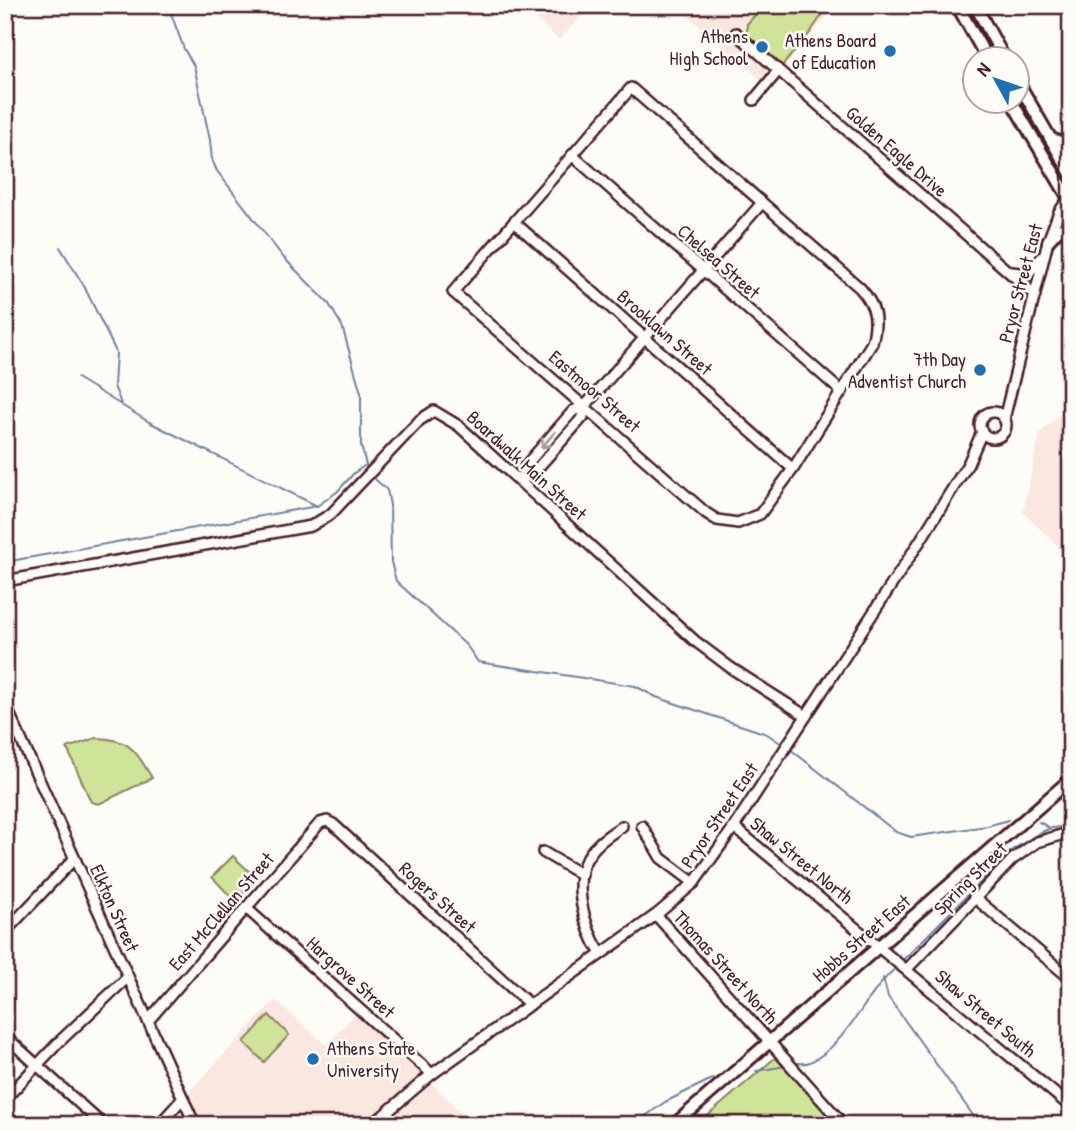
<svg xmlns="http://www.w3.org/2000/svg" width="1076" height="1130" viewBox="0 0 1076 1130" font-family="'Patrick Hand',sans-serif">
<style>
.built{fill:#f9e7e0}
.green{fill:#cfe499;stroke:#8c8262;stroke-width:2}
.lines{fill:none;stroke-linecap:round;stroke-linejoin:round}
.stream{stroke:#70809c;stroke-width:2}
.minor-casing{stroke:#4a1f2b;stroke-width:14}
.major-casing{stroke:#4a1f2b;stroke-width:16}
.minor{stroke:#fdfcf7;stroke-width:9}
.major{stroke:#fdfcf7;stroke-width:10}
.oneway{stroke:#ac999b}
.poi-dot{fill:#1f6fb2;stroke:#fdfcf7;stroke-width:2.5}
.labels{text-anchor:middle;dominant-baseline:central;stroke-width:5;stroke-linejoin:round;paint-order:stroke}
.poi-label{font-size:19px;fill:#4a1f2b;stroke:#fdfcf7;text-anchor:end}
.street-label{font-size:19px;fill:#4a1f2b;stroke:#fdfcf7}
</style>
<rect width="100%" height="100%" fill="#fdfcf7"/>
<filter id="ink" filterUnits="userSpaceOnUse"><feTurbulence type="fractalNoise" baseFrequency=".0143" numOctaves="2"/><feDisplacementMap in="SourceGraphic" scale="14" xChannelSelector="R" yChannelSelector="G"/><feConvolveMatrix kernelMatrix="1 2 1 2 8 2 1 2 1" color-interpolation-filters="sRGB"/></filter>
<g filter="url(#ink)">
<g class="built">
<path d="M519,5H592L559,40Z"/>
<path d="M675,5H836L769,86Z"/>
<path d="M1071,405V559L1023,512L1040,433Z"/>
<path d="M275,1000L326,1045L356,1013L422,1073L473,1125H198L185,1096Z"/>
</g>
<g class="green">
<path d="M764,5H829L809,34L782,66L747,35V24Z"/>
<path d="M96,738C131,739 135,750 152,778L99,804L91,802L67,748Z"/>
<path d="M233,856L257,879L235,901L212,877Z"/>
<path d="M269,1015L289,1035L264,1062L244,1042Z"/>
<path d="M776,1057L837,1125H697Z"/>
</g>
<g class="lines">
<g class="stream">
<path d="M168,5L184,49L194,66L210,140L212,160L217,171L283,257L329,304L342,326L361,393V445L367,469"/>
<path d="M60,247L84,286L116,352L114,386L121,404"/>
<path d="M77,378L149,422L317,506"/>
<path d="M375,479L387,490L390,505L391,562L396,581L467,646L478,662L635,686L656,697L767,734L782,744"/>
<path d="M5,562L317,506L337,492L354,473L364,466"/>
<path d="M790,749L896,832L911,837L987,826L1008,820"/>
<path d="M1039,822L1050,828"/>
<path d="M903,960L1012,850L1039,833L1051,828L1071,826"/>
<path d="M883,978L888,997L980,1125"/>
<path d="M794,1063C799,1063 806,1064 810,1062C845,1047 867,992 896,968"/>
<path d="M756,1071L786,1066"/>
<path d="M633,1125L665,1102L714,1078"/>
</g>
<defs>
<g id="minor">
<path d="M736,33L1035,295"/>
<path d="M631,88L860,288C876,306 878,320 872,343L793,469L760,514L738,523L717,520L706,513L453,292Z"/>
<path d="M754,100L778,71"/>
<path d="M572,155L842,392"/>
<path d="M514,222L793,469"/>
<path d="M1012,272L1028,274L1042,257"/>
<circle cx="993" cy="425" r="13"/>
<path d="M1004,419L1048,241L1059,212L1069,198"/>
<path d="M520,481L534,472L583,417L585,406L761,204"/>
<path d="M520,481L526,465L573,411L585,406"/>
<path d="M5,581L311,526L331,514L420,420L434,411L459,426L695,641L731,668L806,716"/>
<path d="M5,704L195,1125"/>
<path d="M642,826L661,858L694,883"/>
<path d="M734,827L1071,1107"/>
<path d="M543,852L582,875"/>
<path d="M974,897L1071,979"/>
<path d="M246,908L432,1074"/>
<path d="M656,915L844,1125"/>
<path d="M5,932L74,859"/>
<path d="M601,954C585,929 570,882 589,855C597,842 610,835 622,826"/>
<path d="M907,969L1013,859L1037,842L1071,832"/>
<path d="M148,1021L320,823L327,821L333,824L530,1005"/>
<path d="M5,1036L103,1125"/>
<path d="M5,1099L60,1041L127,978"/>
<path d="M159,1125L183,1098"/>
<path d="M372,1125L432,1074L656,915L694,883L734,827L920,541L968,464L982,432"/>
</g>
<g id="major">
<path d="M957,5L988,60"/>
<path d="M975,5L1005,60"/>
<path d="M1016,79L1071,174"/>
<path d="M1012,102L1071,202"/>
<path d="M1051,139L1063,143L1071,140"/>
<path d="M1048,241L1057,231L1071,225"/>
<path d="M674,1125L1071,779"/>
</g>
</defs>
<use href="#minor" class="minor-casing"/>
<use href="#major" class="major-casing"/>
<use href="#minor" class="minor"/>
<use href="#major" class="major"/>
</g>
<defs><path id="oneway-shaft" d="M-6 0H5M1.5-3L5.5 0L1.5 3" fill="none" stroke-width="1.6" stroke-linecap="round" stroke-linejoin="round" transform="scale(1.75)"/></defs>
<use class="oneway" href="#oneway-shaft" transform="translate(548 440) rotate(131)"/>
</g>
<g class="poi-dot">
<circle cx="762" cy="47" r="7"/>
<circle cx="890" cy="51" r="7"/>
<circle cx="980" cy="370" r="7"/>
<circle cx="313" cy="1059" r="7"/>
</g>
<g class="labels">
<g class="poi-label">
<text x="748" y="36">Athens<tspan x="748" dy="22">High School</tspan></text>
<text x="876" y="40">Athens Board<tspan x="876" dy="22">of Education</tspan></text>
<text x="966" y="359">7th Day<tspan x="966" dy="22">Adventist Church</tspan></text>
<text x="327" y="1048" text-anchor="start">Athens State<tspan x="327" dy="22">University</tspan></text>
</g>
<g class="street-label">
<text transform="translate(897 151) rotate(41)">Golden Eagle Drive</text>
<text transform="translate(719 261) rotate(41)">Chelsea Street</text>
<text transform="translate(1020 283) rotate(-75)">Pryor Street East</text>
<text transform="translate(665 332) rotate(41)">Brooklawn Street</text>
<text transform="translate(595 391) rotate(41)">Eastmoor Street</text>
<text transform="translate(527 465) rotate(42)">Boardwalk Main Street</text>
<text transform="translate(719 815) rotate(-56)">Pryor Street East</text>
<text transform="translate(802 860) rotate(39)">Shaw Street North</text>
<text transform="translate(970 878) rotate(-45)">Spring Street</text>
<text transform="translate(438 897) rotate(42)">Rogers Street</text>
<text transform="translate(115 908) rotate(66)">Elkton Street</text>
<text transform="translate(221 911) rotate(-49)">East McClellan Street</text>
<text transform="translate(861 938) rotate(-41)">Hobbs Street East</text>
<text transform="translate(726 967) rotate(48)">Thomas Street North</text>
<text transform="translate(351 977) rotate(42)">Hargrove Street</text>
<text transform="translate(986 1013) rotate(40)">Shaw Street South</text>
</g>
</g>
<rect width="1076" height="1130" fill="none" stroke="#fdfcf7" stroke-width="28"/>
<rect x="14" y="14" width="1048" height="1102" fill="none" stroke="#4a1f2b" stroke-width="2.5" filter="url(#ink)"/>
<g transform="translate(996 80) rotate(310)"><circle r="33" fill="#fdfcf7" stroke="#b5a4a5" stroke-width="2"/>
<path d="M0-5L12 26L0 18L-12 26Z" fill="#1f6fb2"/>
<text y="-10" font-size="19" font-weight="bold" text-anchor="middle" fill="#4a1f2b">N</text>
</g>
</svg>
